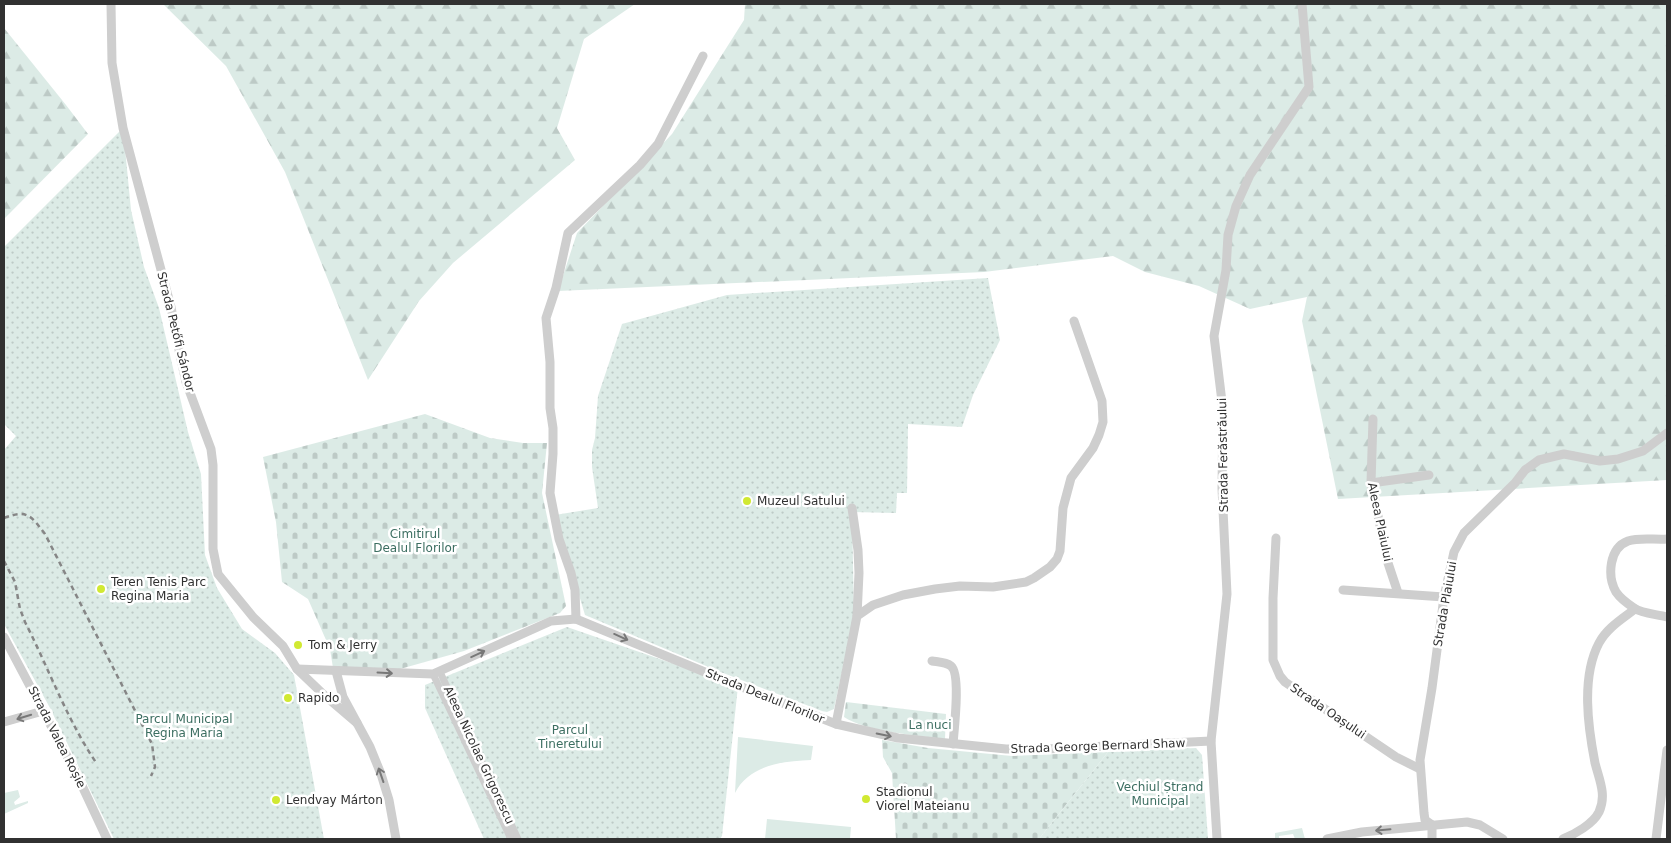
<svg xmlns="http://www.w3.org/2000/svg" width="1671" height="843" viewBox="0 0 1671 843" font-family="'DejaVu Sans',sans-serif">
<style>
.grass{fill:#dcebe6}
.forest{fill:url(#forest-firs)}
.cemetery{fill:url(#cemetery-stones)}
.park{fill:url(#park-dots)}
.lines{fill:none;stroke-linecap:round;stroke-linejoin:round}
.pedestrian{stroke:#cecece;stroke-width:7}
.minor{stroke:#cecece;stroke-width:9}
.rail{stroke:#868686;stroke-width:2.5;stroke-dasharray:5 4;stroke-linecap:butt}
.oneway{stroke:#787878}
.poi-dot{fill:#d1e932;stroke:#fff;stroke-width:2}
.labels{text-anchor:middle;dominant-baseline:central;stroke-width:5;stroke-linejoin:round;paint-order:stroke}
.street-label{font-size:12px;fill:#313131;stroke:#fff}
.poi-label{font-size:12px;fill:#313131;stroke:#fff;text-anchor:start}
.park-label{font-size:12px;fill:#3c6e61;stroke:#fff}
</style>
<defs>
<pattern id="forest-firs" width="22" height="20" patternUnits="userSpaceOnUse" patternTransform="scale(1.25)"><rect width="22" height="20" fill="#dcebe6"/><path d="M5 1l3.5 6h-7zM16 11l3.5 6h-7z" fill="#bdcac6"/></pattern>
<pattern id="cemetery-stones" width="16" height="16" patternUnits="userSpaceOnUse" patternTransform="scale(1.25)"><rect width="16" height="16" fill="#dcebe6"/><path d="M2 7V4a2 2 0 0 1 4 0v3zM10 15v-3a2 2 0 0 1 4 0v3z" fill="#bdcac6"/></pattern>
<pattern id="park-dots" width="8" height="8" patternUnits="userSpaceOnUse" patternTransform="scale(1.25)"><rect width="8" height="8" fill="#dcebe6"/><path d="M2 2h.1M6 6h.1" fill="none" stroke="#bdcac6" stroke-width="1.8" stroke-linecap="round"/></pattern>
</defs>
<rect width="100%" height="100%" fill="#fff"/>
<g class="grass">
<path d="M738,737L813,746L811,760C783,761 749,765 735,793Z"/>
<path d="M18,790L20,797L14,802L15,805L28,801V803L4,814V793Z"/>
<path d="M767,819L851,827L850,839H765Z"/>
<path d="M1302,828L1305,839H1295L1293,834L1279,836V839H1275V833Z"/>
</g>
<g class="forest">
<path d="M163,4H635L584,39L557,128L575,160L453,263L419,301L368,380L285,172L226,66Z"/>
<path d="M745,4H1667V480L1338,499L1302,321L1307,297L1250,309L1199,286L1145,272L1113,256L984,272L558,291L577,233L672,134L744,20Z"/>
<path d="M4,28L66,105L88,134L4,219Z"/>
</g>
<g class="cemetery">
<path d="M425,414L490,438L523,443H547L542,493L566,606L560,613L464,651L400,669L333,668L330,649L308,599L282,582L276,522L263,457Z"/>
<path d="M846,702L946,714L945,739C920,736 864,731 844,717Z"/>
<path d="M882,740L928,748L1012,756L1108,752L1039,839H896L892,773L883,757Z"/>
</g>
<g class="park">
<path d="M123,128L131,210L144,267L159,308L188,432L201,474L205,555L217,588L242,629L275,653L294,675L324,839H114L50,708L4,624V450L16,436L4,424V247Z"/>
<path d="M988,278L1000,340L973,395L962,427L908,424L907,493H897L896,513L852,512L854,615L834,709L827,712L822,711L718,671L585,615L555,515L598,508L592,467V450L595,438L598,396L622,324L727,295Z"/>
<path d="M567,627L738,686L722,836L720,839H484L425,708V685Z"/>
<path d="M1196,748L1202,755L1208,839H1039L1108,752Z"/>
</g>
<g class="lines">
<g class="pedestrian">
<path d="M440,672L518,839"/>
<path d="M433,674L511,839"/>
</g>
<g class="minor">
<path d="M111,4L112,63L123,128L171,307L180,355L186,382L211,449L213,465V549L218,574L253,617L283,646L297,669L323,694L357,723"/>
<path d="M1373,419L1371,483L1388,563L1398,593"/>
<path d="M1371,483L1429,475"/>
<path d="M852,508L858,550L859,573L857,616"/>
<path d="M1276,538L1273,598V660L1280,676L1285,682L1396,757L1420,769"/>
<path d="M1667,539C1655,540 1640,537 1628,541C1609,548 1607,576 1616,592C1620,598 1628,604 1634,608C1643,614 1657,614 1667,617"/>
<path d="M1343,590L1444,597"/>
<path d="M576,619L575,590L571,573L559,539L550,493L553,454V428L550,408V362L546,318L556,288L568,233L640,165L658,144L703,56"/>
<path d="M4,637L77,775L107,839"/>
<path d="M932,661C938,662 946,662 951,666C961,674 954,730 953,744"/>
<path d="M297,669L433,674L551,621L576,619L729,682L836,724L898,738L1006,749H1046L1211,741"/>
<path d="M336,671L343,697L370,747L381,774L389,800L396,839"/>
<path d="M4,722L43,711"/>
<path d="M836,724L857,616L873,605L903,595L935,589L960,586L993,587L1026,582L1034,578L1050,567L1057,559L1060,551L1063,508L1071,478L1093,448L1099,435L1103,422L1102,401L1074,321"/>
<path d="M1432,825L1425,820L1424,813L1420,760L1432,688L1444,597L1454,552L1464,533L1515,483L1525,470L1539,460L1564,454L1600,461L1618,459L1643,451L1667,433"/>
<path d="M1432,825V839"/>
<path d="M1217,839L1211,741L1227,594L1222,488L1223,410L1214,336L1226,270L1228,235L1236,206L1250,175L1309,87L1302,4"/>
<path d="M1327,839L1362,832L1467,822L1480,825L1503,839"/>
<path d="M1563,839C1575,834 1593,824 1599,812C1607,795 1599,779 1595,763C1588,727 1581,677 1599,643C1607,628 1622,619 1635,609"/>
<path d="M1656,839L1667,750"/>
</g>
<g class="rail">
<path d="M4,518C28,509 31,516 45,534L152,744L155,767L151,776"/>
<path d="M4,561L15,582L20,609L25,622C49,669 67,720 97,764"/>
</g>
</g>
<defs><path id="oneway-shaft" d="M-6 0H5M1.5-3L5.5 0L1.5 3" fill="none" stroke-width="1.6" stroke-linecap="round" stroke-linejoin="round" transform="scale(1.25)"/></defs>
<g class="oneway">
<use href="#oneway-shaft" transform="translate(621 637) rotate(24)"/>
<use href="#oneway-shaft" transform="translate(478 654) rotate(-25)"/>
<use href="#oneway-shaft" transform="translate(385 673) rotate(3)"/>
<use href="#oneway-shaft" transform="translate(24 717) rotate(163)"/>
<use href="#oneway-shaft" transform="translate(884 735) rotate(12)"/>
<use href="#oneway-shaft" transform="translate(381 775) rotate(-109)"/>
<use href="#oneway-shaft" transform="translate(1383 830) rotate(175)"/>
</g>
<g class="poi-dot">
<circle cx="747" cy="501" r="5"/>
<circle cx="101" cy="589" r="5"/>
<circle cx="298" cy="645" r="5"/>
<circle cx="288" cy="698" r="5"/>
<circle cx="866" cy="799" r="5"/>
<circle cx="276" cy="800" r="5"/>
</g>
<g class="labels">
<g class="street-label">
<text transform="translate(176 332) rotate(76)">Strada Petőfi Sándor</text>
<text transform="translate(1223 455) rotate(-91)">Strada Ferăstrăului</text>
<text transform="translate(1380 522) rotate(78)">Aleea Plaiului</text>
<text transform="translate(1445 604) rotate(-80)">Strada Plaiului</text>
<text transform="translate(765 696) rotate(22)">Strada Dealul Florilor</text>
<text transform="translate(1328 711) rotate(34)">Strada Oașului</text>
<text transform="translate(57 737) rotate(63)">Strada Valea Roșie</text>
<text transform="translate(1098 746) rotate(-2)">Strada George Bernard Shaw</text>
<text transform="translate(479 755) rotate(65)">Aleea Nicolae Grigorescu</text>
</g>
<g class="poi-label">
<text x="757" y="501">Muzeul Satului</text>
<text x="111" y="582">Teren Tenis Parc<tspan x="111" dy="14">Regina Maria</tspan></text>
<text x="308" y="645">Tom &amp; Jerry</text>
<text x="298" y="698">Rapido</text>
<text x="876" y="792">Stadionul<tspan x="876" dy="14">Viorel Mateianu</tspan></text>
<text x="286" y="800">Lendvay Márton</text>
</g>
<g class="park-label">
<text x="415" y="534">Cimitirul<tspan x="415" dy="14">Dealul Florilor</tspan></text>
<text x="184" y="719">Parcul Municipal<tspan x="184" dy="14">Regina Maria</tspan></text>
<text x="930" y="725">La nuci</text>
<text x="570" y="730">Parcul<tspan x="570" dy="14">Tineretului</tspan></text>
<text x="1160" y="787">Vechiul Ștrand<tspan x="1160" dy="14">Municipal</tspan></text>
</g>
</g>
<rect width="1671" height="843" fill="none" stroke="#313131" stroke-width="10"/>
</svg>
